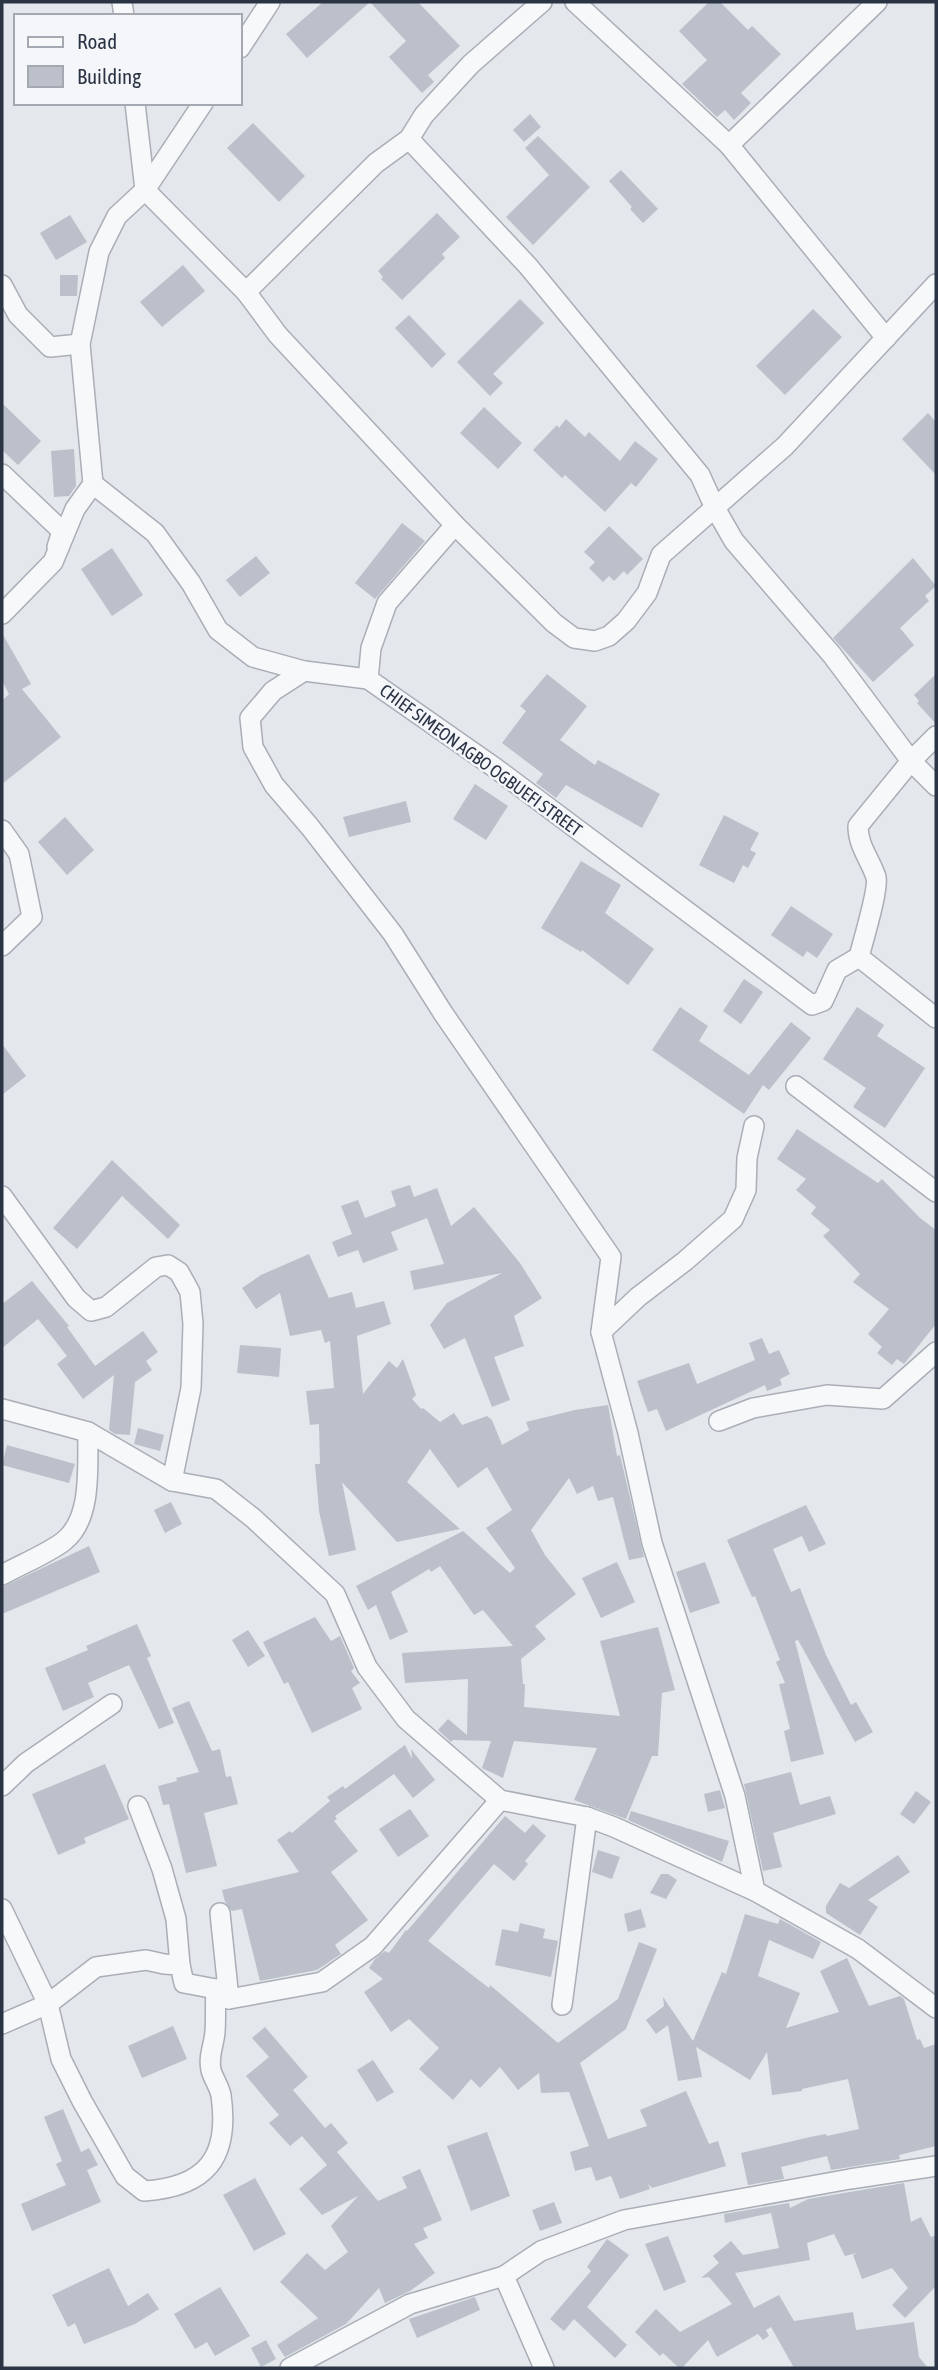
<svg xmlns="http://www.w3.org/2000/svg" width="938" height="2370" viewBox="0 0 938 2370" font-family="'Asap Condensed',sans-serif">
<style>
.building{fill:#bbc0ca}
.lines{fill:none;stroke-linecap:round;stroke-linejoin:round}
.minor-casing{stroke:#a9aeb7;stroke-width:22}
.minor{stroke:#f7f8fa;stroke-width:19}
.labels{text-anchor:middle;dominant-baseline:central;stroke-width:5;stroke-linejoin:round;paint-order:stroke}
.street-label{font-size:18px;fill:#2b3445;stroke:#f4f6f9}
</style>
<rect width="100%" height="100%" fill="#e4e7ec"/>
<g class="building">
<path d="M323,2H418L460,46L428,75L434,82L422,93L389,57L406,41L370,2L307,58L286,34Z"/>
<path d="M709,2H720L748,30L752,26L781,54L741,93L751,103L734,120L725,110L717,117L682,84L707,60L679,31Z"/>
<path d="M530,114L541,127L524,142L513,130Z"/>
<path d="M253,123L305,176L279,202L227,148Z"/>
<path d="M538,136L590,187L533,245L506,217L549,175L525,148Z"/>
<path d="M621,170L658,209L643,223L630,209L632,207L609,181Z"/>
<path d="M437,213L460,237L442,254L445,258L402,300L381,279L383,277L378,271Z"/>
<path d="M70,215L87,242L56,260L40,233Z"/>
<path d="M183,265L205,291L162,327L140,302Z"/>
<path d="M60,275H78L77,296H60Z"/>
<path d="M520,299L544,323L493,374L503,383L490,396L457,362Z"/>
<path d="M813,309L842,337L785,395L756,366Z"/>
<path d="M409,315L446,354L432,368L395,328Z"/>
<path d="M2,403L41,441L18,465L2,450Z"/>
<path d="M484,407L522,443L498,469L460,433Z"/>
<path d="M928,413L936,422V475L902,439Z"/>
<path d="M566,419L585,437L589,432L620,461L635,441L658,459L636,487L631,483L605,512L565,475L562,478L533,450L557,425L559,428Z"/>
<path d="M74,449L76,486L69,496L54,497L51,451Z"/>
<path d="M402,523L425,541L375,599L355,583Z"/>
<path d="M609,526L643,559L627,575L624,571L614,581L609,576L603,582L589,568L595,562L584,552Z"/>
<path d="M112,548L143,595L112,616L81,569Z"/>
<path d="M256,556L270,573L240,597L226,580Z"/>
<path d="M913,558L936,586L925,596L929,601L900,628L914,645L873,682L833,638Z"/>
<path d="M2,633L31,684L22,689L61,737L2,784V701L9,694L2,681Z"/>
<path d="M547,674L587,706L560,740L595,765L598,760L660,794L642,828L566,785L556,798L536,783L543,774L502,743L526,711L520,706Z"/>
<path d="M936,674V724L917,703L919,701L914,695Z"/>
<path d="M475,784L508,806L486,840L453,819Z"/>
<path d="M406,801L411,822L349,837L343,817Z"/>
<path d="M724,815L759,833L750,850L756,853L748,868L743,865L734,883L699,865Z"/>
<path d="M65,817L94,850L67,875L38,842Z"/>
<path d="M581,861L621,885L605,913L654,949L628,985L582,950L581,952L541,928Z"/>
<path d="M791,906L833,934L817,958L807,951L803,957L771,935Z"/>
<path d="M744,979L763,992L741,1024L723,1011Z"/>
<path d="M680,1007L708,1026L699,1041L749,1075L791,1022L811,1038L769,1090L763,1085L744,1114L652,1050Z"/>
<path d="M857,1007L884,1025L877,1036L925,1068L885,1128L853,1107L866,1088L823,1059Z"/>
<path d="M2,1044L26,1076L2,1095Z"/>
<path d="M797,1129L878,1183L882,1179L920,1218L936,1230V1324L904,1364L897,1359L892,1365L877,1353L882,1347L868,1334L889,1309L853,1282L860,1274L823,1236L830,1230L811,1214L816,1207L796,1190L806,1179L777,1159Z"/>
<path d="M112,1160L180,1225L168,1239L122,1196L77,1249L53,1228Z"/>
<path d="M410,1185L414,1197L437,1188L451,1226L474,1207L520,1263L542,1298L514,1316L524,1346L494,1357L510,1400L492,1407L465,1338L444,1349L430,1325L447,1303L502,1273L414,1290L410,1271L444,1264L427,1218L391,1232L398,1250L363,1263L358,1250L338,1257L332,1242L352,1234L341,1206L358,1200L365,1218L396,1206L391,1191Z"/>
<path d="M309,1254L329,1298L352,1292L356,1308L384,1301L391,1324L357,1336L363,1394L389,1361L397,1368L403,1359L416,1395L412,1399L421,1409L423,1408L440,1422L454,1413L462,1425L487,1416L492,1420L502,1445L529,1430L526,1422L575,1410L608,1405L617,1456L620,1455L644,1557L629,1560L613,1497L598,1501L593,1486L577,1494L569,1478L531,1530L545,1555L576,1594L535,1626L546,1639L521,1659L523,1684H525L524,1707L620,1716L600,1641L658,1627L675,1690L662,1693L658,1756H652L626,1819L574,1800L597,1748L514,1741L503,1778L482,1768L491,1741L453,1740L451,1742L438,1730L448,1719L467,1735L468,1679L405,1683L402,1653L513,1646L483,1610L474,1615L440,1566L431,1572L429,1569L391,1592L408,1632L390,1640L376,1605L368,1610L356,1586L463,1531L510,1573L515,1568L486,1528L512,1510L487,1467L458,1488L430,1449L407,1482L460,1529L397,1542L342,1482L356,1550L329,1556L319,1511L315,1464H320L319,1424L310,1425L306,1391L334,1388L330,1341L325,1343L321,1330L290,1336L280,1293L256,1309L242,1288L261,1275Z"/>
<path d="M32,1281L69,1326L67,1327L95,1366L143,1331L158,1352L146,1361L152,1370L135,1382L130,1435L115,1434L109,1430L114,1375L83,1399L57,1364L67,1356L38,1319L2,1348V1304Z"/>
<path d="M762,1338L769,1354L779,1350L790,1374L780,1379L782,1385L767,1391L765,1385L666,1431L657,1409L648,1412L637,1381L689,1363L697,1384L755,1360L749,1343Z"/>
<path d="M240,1345L281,1348L279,1377L237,1373Z"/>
<path d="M138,1428L164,1435L160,1451L134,1444Z"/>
<path d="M7,1445L75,1464L69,1483L2,1465Z"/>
<path d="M171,1502L182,1524L165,1533L154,1510Z"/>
<path d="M806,1505L826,1544L809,1552L802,1536L773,1549L791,1592L800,1588L826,1655L851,1705L856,1702L873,1732L855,1742L798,1640L795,1641L824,1754L791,1762L784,1731L790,1729L779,1684L785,1683L776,1662L780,1660L755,1596L752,1597L727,1540Z"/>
<path d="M89,1546L100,1572L2,1614V1587Z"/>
<path d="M617,1562L635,1602L601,1618L582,1578Z"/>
<path d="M705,1562L720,1603L690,1613L676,1572Z"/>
<path d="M315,1617L331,1641L340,1636L354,1668L351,1671L360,1683L352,1688L362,1709L312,1733L288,1682L284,1684L263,1642Z"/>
<path d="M137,1624L151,1656L147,1658L174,1723L159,1729L129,1665L88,1683L94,1697L63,1711L45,1668L88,1650L86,1646Z"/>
<path d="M248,1630L265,1656L248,1667L232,1640Z"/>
<path d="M189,1701L212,1751L220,1749L226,1777L231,1776L238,1804L204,1813L217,1866L186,1873L169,1804L163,1805L158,1786L177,1781L176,1778L199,1772L172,1708Z"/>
<path d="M405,1745L412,1759L411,1749L435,1780L413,1798L394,1774L335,1816L337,1819L334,1821L358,1851L331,1872L368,1920L335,1945L341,1954L317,1970L260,1981L242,1909L232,1911L225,1902L222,1890L299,1872L277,1840L290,1831L292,1833L330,1801L327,1797L343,1786L345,1789Z"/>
<path d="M105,1764L129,1819L84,1838L86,1843L58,1855L32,1794Z"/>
<path d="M791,1772L800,1805L830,1796L836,1814L773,1833L782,1867L763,1871L744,1784Z"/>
<path d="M720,1790L725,1808L708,1812L704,1794Z"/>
<path d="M916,1791L931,1802L914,1824L900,1814Z"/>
<path d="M410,1809L429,1836L398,1857L379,1829Z"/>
<path d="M631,1811L729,1841L722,1862L628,1820Z"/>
<path d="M505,1816L525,1833L533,1824L546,1836L525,1861L528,1864L514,1881L494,1864L428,1941L489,1988L490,1985L558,2043L618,1999L639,1942L657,1949L626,2029L580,2063L608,2139L647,2126L640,2110L686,2091L709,2144L718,2141L726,2166L652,2188L648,2184L650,2189L620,2199L611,2176L596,2181L591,2167L575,2171L570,2152L589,2146L569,2092L541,2093L539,2073L518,2090L500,2067L480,2088L471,2079L453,2100L419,2069L439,2048L409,2019L391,2032L364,1992L383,1979L369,1968L375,1959L385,1951L389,1953L406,1930L407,1931Z"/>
<path d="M598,1850L620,1857L612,1879L592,1872Z"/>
<path d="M898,1855L910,1872L868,1900L878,1907L860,1935L826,1913V1906L840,1883L849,1888Z"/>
<path d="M661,1874H668L677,1880L666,1899L650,1893Z"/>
<path d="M641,1909L646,1927L628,1932L624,1914Z"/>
<path d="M745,1914L778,1924L780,1919L821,1942L813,1959L769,1940L758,1976L800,1993L786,2028L839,2012L820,1971L847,1958L869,2006L900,1996L904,1999L917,2040L920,2039L924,2048L936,2044V2146L899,2155L900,2159L831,2170L827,2156L781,2167L784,2179L748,2185L741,2153L810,2137L826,2134L827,2136L859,2129L848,2079L802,2089V2091L772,2095L767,2052L750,2080L696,2047L702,2077L678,2081L668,2025L656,2034L646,2020L664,2006L663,1997L693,2041L722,1972L726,1974Z"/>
<path d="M520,1923L545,1929L543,1938L558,1941L551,1977L495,1965L502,1929L518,1932Z"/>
<path d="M173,2026L187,2059L142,2078L128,2046Z"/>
<path d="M265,2027L308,2077L293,2090L325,2128L331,2123L348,2143L337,2152L378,2201L407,2188L402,2177L420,2169L442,2220L423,2228L428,2238L414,2244L435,2273L410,2291L385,2303L379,2288L346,2324L285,2357L277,2345L318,2318L280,2282L307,2253L325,2270L348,2252L331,2226L358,2196L322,2215L299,2189L327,2165L302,2136L290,2146L269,2123L279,2115L246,2076L269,2057L252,2038Z"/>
<path d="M373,2060L394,2092L377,2102L357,2070Z"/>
<path d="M63,2109L81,2152L89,2148L98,2165L87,2170L101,2202L32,2231L21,2204L66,2185L56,2164L62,2161L44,2117Z"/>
<path d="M487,2132L510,2196L471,2211L447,2146Z"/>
<path d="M255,2178L286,2234L254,2251L223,2195Z"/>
<path d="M904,2183L911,2222L921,2217L931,2237L936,2235V2286L905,2318L892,2305L908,2288L892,2268L862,2279L853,2255L857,2253L845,2256L834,2234L807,2243L810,2260L735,2273L754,2308L779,2295L794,2321L853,2312L856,2330L914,2322L919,2357L928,2368H794L771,2327L766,2330L769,2336L763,2340L758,2334L717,2357L708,2340L682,2368H679L663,2353L660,2356L635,2332L656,2309L680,2332L732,2304L709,2277L701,2278L719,2263L713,2256L731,2241L743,2255L779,2248L771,2213L725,2223L724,2214L789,2203L790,2208L808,2199Z"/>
<path d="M554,2202L562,2223L540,2231L532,2210Z"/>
<path d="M668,2236L686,2282L664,2291L645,2244Z"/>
<path d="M607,2239L629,2255L587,2307L627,2345L615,2358L574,2319L564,2331L550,2319L591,2271L587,2267Z"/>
<path d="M109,2268L128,2306L148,2293L159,2309L135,2324L84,2344L75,2323L68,2327L52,2295Z"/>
<path d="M220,2287L250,2336L215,2356L207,2342L195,2349L174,2314Z"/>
<path d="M475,2297L480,2310L417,2338L409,2319Z"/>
<path d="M266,2340L276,2359L261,2367L251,2348Z"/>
</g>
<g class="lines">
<defs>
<g id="minor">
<path d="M122,2L124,16"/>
<path d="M542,2L471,64L424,115L409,139L376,163L246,292L278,335L455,525L554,623L574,638L595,641L609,636L626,621L647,593L661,555L785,446L936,284"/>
<path d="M575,2L729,145L886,338"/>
<path d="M240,48L270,2"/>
<path d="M135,103L145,190L246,292"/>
<path d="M409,139L528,266L700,475L715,508L734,541L832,655L911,761L936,786"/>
<path d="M729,145L877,2"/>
<path d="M2,285L18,315L50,347L80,344"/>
<path d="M2,474L62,531L57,547"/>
<path d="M93,484L155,533L191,583L218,630L253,657L304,671L368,679L494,767L812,1005L823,1001L837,970L859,957C863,941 879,889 876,877C870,859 858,846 858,826L911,761L936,736"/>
<path d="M2,614L53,562L75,509L93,484L80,344L99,252L117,216L145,190L203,103"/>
<path d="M304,671L273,691L250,718L253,747L274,785L310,827L393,934L443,1013L611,1257L601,1332L628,1433L652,1543L735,1796L755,1891"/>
<path d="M368,679L371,648L387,603L455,525"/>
<path d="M2,830L19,854L32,917L2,946"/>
<path d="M859,957L936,1018"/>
<path d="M796,1086L936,1192"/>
<path d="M2,1196L76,1298L91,1311L106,1307L156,1267L168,1265L179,1272L190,1292L193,1324L191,1388L172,1481"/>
<path d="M601,1332L638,1297L685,1261L733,1219L746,1190L747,1158L754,1126"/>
<path d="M2,1409L88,1432L172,1481L216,1489L253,1518L335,1594L367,1667L406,1719L500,1800L587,1817L614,1827L755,1891L858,1949L936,2008"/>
<path d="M719,1421L753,1408L827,1395L883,1399L936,1352"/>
<path d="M2,1575C20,1565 49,1553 64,1541C93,1518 87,1465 88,1432"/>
<path d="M2,1786L26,1763L112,1704"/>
<path d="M138,1806L162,1869L176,1919L180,1965"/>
<path d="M2,1909L48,2004L61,2059L82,2101L125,2176L144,2191C206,2187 230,2158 221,2095C219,2086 213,2078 211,2070C208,2056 214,2045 215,2032C216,2018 215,2003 216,1989"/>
<path d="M220,1913L229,1999"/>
<path d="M562,2005L587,1817"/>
<path d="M2,2024L48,2004L96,1967L146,1960L164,1964L180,1965L184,1983L216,1989L229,1999L322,1982L373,1946L500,1800"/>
<path d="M504,2276L544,2368"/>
<path d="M290,2368L410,2304L504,2276L541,2251L624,2220L850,2179L936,2166"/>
</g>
</defs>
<use href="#minor" class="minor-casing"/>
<use href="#minor" class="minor"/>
</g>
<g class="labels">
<g class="street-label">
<text transform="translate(481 760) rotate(36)">CHIEF SIMEON AGBO OGBUEFI STREET</text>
</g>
</g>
<rect width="938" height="2370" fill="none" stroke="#2b3445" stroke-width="7"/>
<rect x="14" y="14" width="228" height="91" fill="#f4f6f9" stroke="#a4a8b1" stroke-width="2"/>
<rect x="28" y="37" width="35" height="10" fill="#f7f8fa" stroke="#a4a8b1" stroke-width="2"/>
<text x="77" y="49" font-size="21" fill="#2b3445">Road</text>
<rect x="28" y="66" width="35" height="21" fill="#bbc0ca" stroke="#a4a8b1" stroke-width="2"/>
<text x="77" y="84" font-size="21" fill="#2b3445">Building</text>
</svg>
